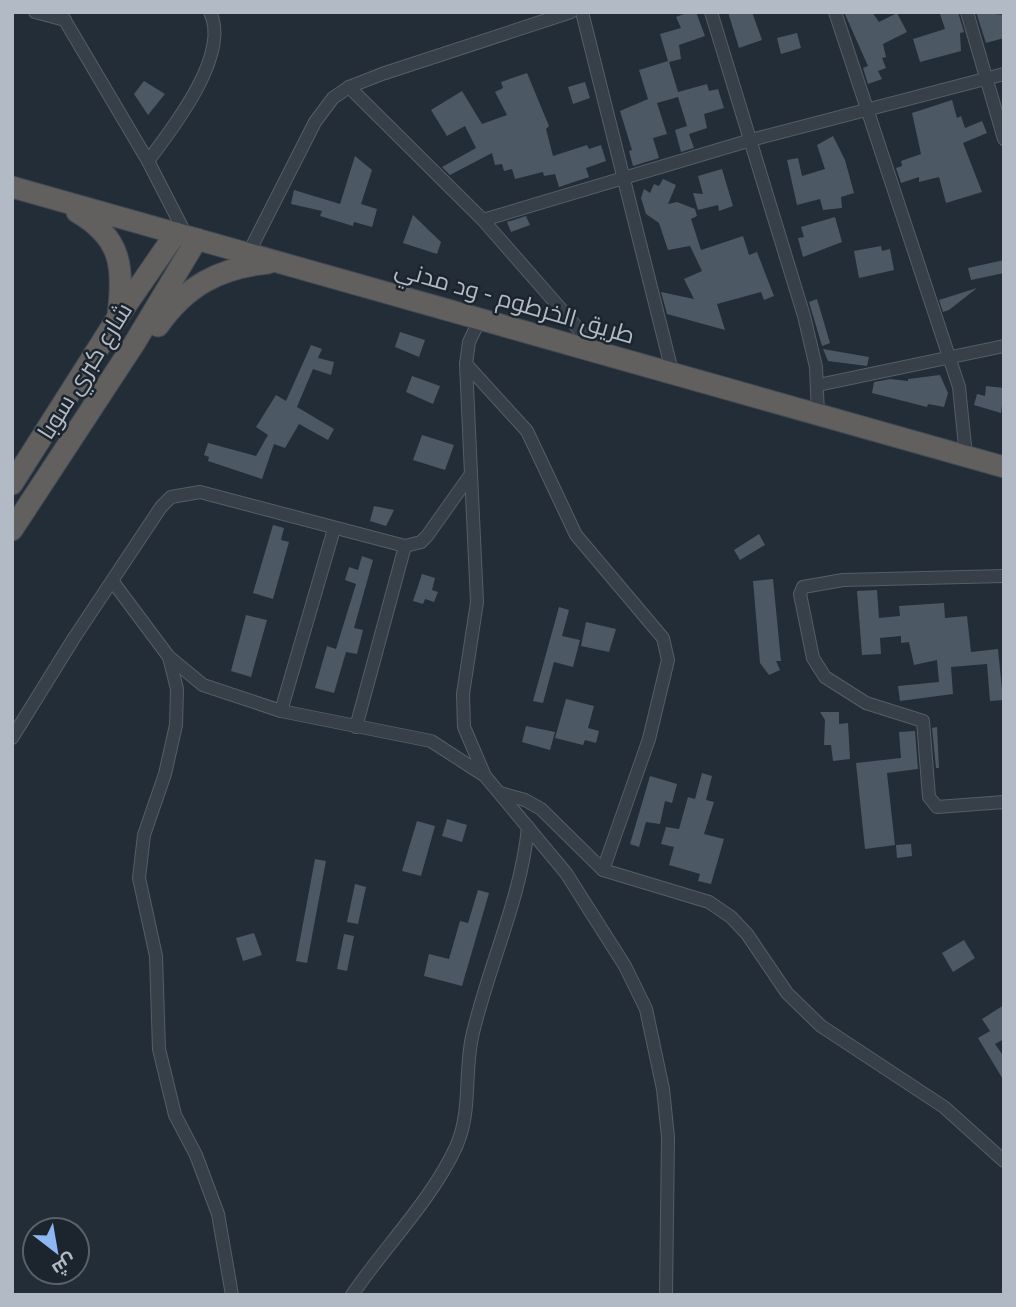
<svg xmlns="http://www.w3.org/2000/svg" width="1016" height="1307" viewBox="0 0 1016 1307" font-family="Karla,Cairo,sans-serif">
<style>
.building{fill:#4c5864}
.lines{fill:none;stroke-linecap:round;stroke-linejoin:round}
.minor-casing{stroke:#555d67;stroke-width:14}
.trunk-casing{stroke:#424a54;stroke-width:23}
.minor{stroke:#373f49;stroke-width:12}
.trunk{stroke:#62605e;stroke-width:21}
.labels{text-anchor:middle;dominant-baseline:central;stroke-width:5;stroke-linejoin:round;paint-order:stroke}
.street-label{font-size:24px;fill:#b2bac5;stroke:#1c242e}
</style>
<rect width="100%" height="100%" fill="#232d38"/>
<g class="building">
<path d="M689,12H696L705,36L679,45L681,59L669,62L678,92L707,84L709,91L718,89L724,108L704,114L707,128L689,134L694,148L681,152L675,130L687,126L678,97L657,103L667,134L653,138L659,158L633,166L629,151L632,150L620,111L648,99L639,70L668,61L660,34L681,28L676,17Z"/>
<path d="M728,12H752L762,40L739,48Z"/>
<path d="M844,12H872L879,22L897,13L907,32L883,44L886,57L882,58L886,68L878,71L882,79L868,84L863,68L868,66Z"/>
<path d="M946,12H958L964,32L960,33L961,51L920,62L913,39L945,29L940,14Z"/>
<path d="M976,12L1004,15V38L986,43Z"/>
<path d="M797,33L801,48L781,54L777,38Z"/>
<path d="M527,73L549,126L546,129L553,156L587,145L589,149L601,145L606,161L586,168L589,177L559,187L555,174L544,176L543,172L515,179L512,169L504,171L502,164L495,165L492,153L450,175L442,167L476,148L465,126L447,136L431,110L462,91L482,124L507,115L495,92L503,88L501,82Z"/>
<path d="M144,81L165,94L148,115L134,94Z"/>
<path d="M585,82L590,98L573,104L568,87Z"/>
<path d="M952,100L957,118L961,116L965,128L982,121L987,133L963,143L982,192L946,203L939,177L919,182V177L901,183L896,168L902,166L901,161L921,154L912,113Z"/>
<path d="M833,136L845,160L854,193L841,197L842,208L823,210L820,199L797,205L787,160L798,158L802,176L825,169L817,145Z"/>
<path d="M355,156L372,170L361,204L377,209L372,227L354,222L353,226L320,216L322,211L291,204L294,190L340,204Z"/>
<path d="M722,169L733,206L719,211L718,205L698,210L693,193L703,194L698,176Z"/>
<path d="M663,179L676,185L668,204L677,202L695,209L697,216L691,219L701,250L743,236L749,255L757,252L774,296L764,300L761,292L717,304L725,330L667,314L661,292L694,299L684,279L702,271L690,246L668,250L659,223L646,214L641,198L644,189L650,193L654,184L659,186Z"/>
<path d="M413,215L441,242L437,254L403,243Z"/>
<path d="M526,216L530,225L511,232L507,222Z"/>
<path d="M835,217L842,242L803,257L798,238L804,237L801,227Z"/>
<path d="M881,246L882,251L890,249L894,270L859,278L854,251Z"/>
<path d="M1004,260V273L971,280L968,268Z"/>
<path d="M977,288L949,310L943,312L939,300Z"/>
<path d="M817,299L830,343L822,346L809,302Z"/>
<path d="M400,332L425,340L419,357L395,347Z"/>
<path d="M311,345L322,349L318,358L334,362L331,375L313,369L297,407L334,429L328,440L299,424L285,448L274,444L262,479L208,461L209,457L204,455L208,443L256,456L268,435L256,427L276,395L286,401Z"/>
<path d="M823,349L869,357L867,366L828,361Z"/>
<path d="M940,375L948,393L944,407L928,404L927,407L872,393L874,382L890,379L908,381V379Z"/>
<path d="M412,376L440,386L433,404L406,392Z"/>
<path d="M986,386L1004,388L1001,413L974,405L977,394L985,396Z"/>
<path d="M422,435L454,445L445,470L413,460Z"/>
<path d="M374,506L394,510L386,526L370,521Z"/>
<path d="M273,525L284,528L281,540L289,542L273,599L253,593Z"/>
<path d="M759,534L765,545L740,560L734,550Z"/>
<path d="M362,556L373,560L354,628L363,630L357,654L346,652L334,693L315,688L327,646L336,649L356,584L345,580L349,567L358,570Z"/>
<path d="M422,574L435,578L432,590L438,592L434,602L425,599L423,604L413,601Z"/>
<path d="M773,579L781,661H776L780,670L769,675L760,663L753,581Z"/>
<path d="M877,590L879,618L900,616L899,606L944,603L945,618L967,616L971,652L998,649L1003,700L990,701L987,664L951,667L953,694L900,701L898,686L939,682L937,660L914,665L909,642L901,643V636L880,638L881,654L862,655L857,591Z"/>
<path d="M559,607L569,610L562,636L580,640L573,667L554,662L543,703L533,701Z"/>
<path d="M246,615L267,620L251,677L231,671Z"/>
<path d="M586,622L616,629L609,652L581,646Z"/>
<path d="M566,699L594,706L588,728L599,731L596,743L585,740L583,745L555,738Z"/>
<path d="M820,712H839V724L848,723L850,759L833,761L831,745H824L825,720Z"/>
<path d="M526,726L555,732L550,750L522,742Z"/>
<path d="M937,727L939,768H936L932,728Z"/>
<path d="M915,731L918,769L887,773L895,845L865,849L856,763L901,758L899,732Z"/>
<path d="M702,773L712,776L706,800L714,802L704,834L724,839L711,884L698,881L700,874L669,865L674,847L661,844L666,827L679,829L688,797L695,799Z"/>
<path d="M650,776L677,784L672,803L665,801L660,824L646,822L639,847L630,844Z"/>
<path d="M447,819L467,825L462,842L442,836Z"/>
<path d="M417,821L435,826L421,876L402,871Z"/>
<path d="M911,844L912,856L897,858L896,845Z"/>
<path d="M315,859L326,861L307,963L296,961Z"/>
<path d="M355,884L366,887L358,924L347,922Z"/>
<path d="M478,890L489,893L462,986L424,976L429,954L449,959L460,921L468,923Z"/>
<path d="M254,933L262,955L243,961L236,938Z"/>
<path d="M344,934L354,936L347,971L337,969Z"/>
<path d="M964,940L975,958L953,972L942,953Z"/>
<path d="M1004,1005V1039L995,1044L1004,1057V1081L978,1038L990,1031L982,1019Z"/>
</g>
<g class="lines">
<defs>
<g id="minor">
<path d="M35,12L65,20"/>
<path d="M60,12L148,161L186,235"/>
<path d="M582,12L673,375"/>
<path d="M711,12L804,316L816,367L818,415"/>
<path d="M835,12L959,387L966,456"/>
<path d="M967,12L1004,139"/>
<path d="M349,87L483,220L596,349"/>
<path d="M148,161C173,128 231,54 210,12"/>
<path d="M483,220L751,140L1004,74"/>
<path d="M248,254L315,122L333,98L349,87L382,74L571,12"/>
<path d="M466,364L527,431L576,535L663,638L668,660L649,739L603,870"/>
<path d="M818,385L1004,346"/>
<path d="M471,474L477,602L463,694L464,727L485,776L566,873L625,966L646,1009L663,1089L668,1137L666,1295"/>
<path d="M1004,576L843,580L803,587L800,594L813,658L825,677L866,703L923,721L929,797L937,807L1004,802"/>
<path d="M113,582L169,657L203,685L281,711L431,741L482,774"/>
<path d="M169,657L177,689L176,725L165,774L144,835L139,878L156,956L159,1049L175,1115L196,1155L218,1214L232,1295"/>
<path d="M281,711L334,529"/>
<path d="M356,727L405,546"/>
<path d="M12,738L74,638L161,507L171,497L200,492L405,546L421,542L427,536L471,474L466,364L469,342L480,319"/>
<path d="M500,793L525,800L541,809L603,870L709,902L731,917L747,934L787,993L821,1026L944,1107L1004,1161"/>
<path d="M352,1295C385,1246 431,1201 456,1147C472,1111 464,1074 472,1037C488,966 521,900 528,827"/>
</g>
<g id="trunk">
<path d="M12,187L1004,467"/>
<path d="M77,212C122,238 124,267 118,316"/>
<path d="M158,326C186,286 219,268 268,263"/>
<path d="M12,484L118,317L176,233"/>
<path d="M12,530L134,344L197,239"/>
</g>
</defs>
<use href="#minor" class="minor-casing"/>
<use href="#trunk" class="trunk-casing"/>
<use href="#minor" class="minor"/>
<use href="#trunk" class="trunk"/>
</g>
<g class="labels">
<g class="street-label">
<text transform="translate(515 302) rotate(16)">طريق الخرطوم - ود مدني</text>
<text transform="translate(85 371) rotate(-58)">شارع كبري سوبا</text>
</g>
</g>
<rect width="1016" height="1307" fill="none" stroke="#b2bac5" stroke-width="28"/>
<g transform="translate(56 1251) rotate(149)"><circle r="33" fill="#1c242e" stroke="#58606a" stroke-width="2"/>
<path d="M0-5L12 26L0 18L-12 26Z" fill="#8cb7f0"/>
<text y="-10" font-size="19" font-weight="bold" text-anchor="middle" fill="#b2bac5">ش</text>
</g>
</svg>
